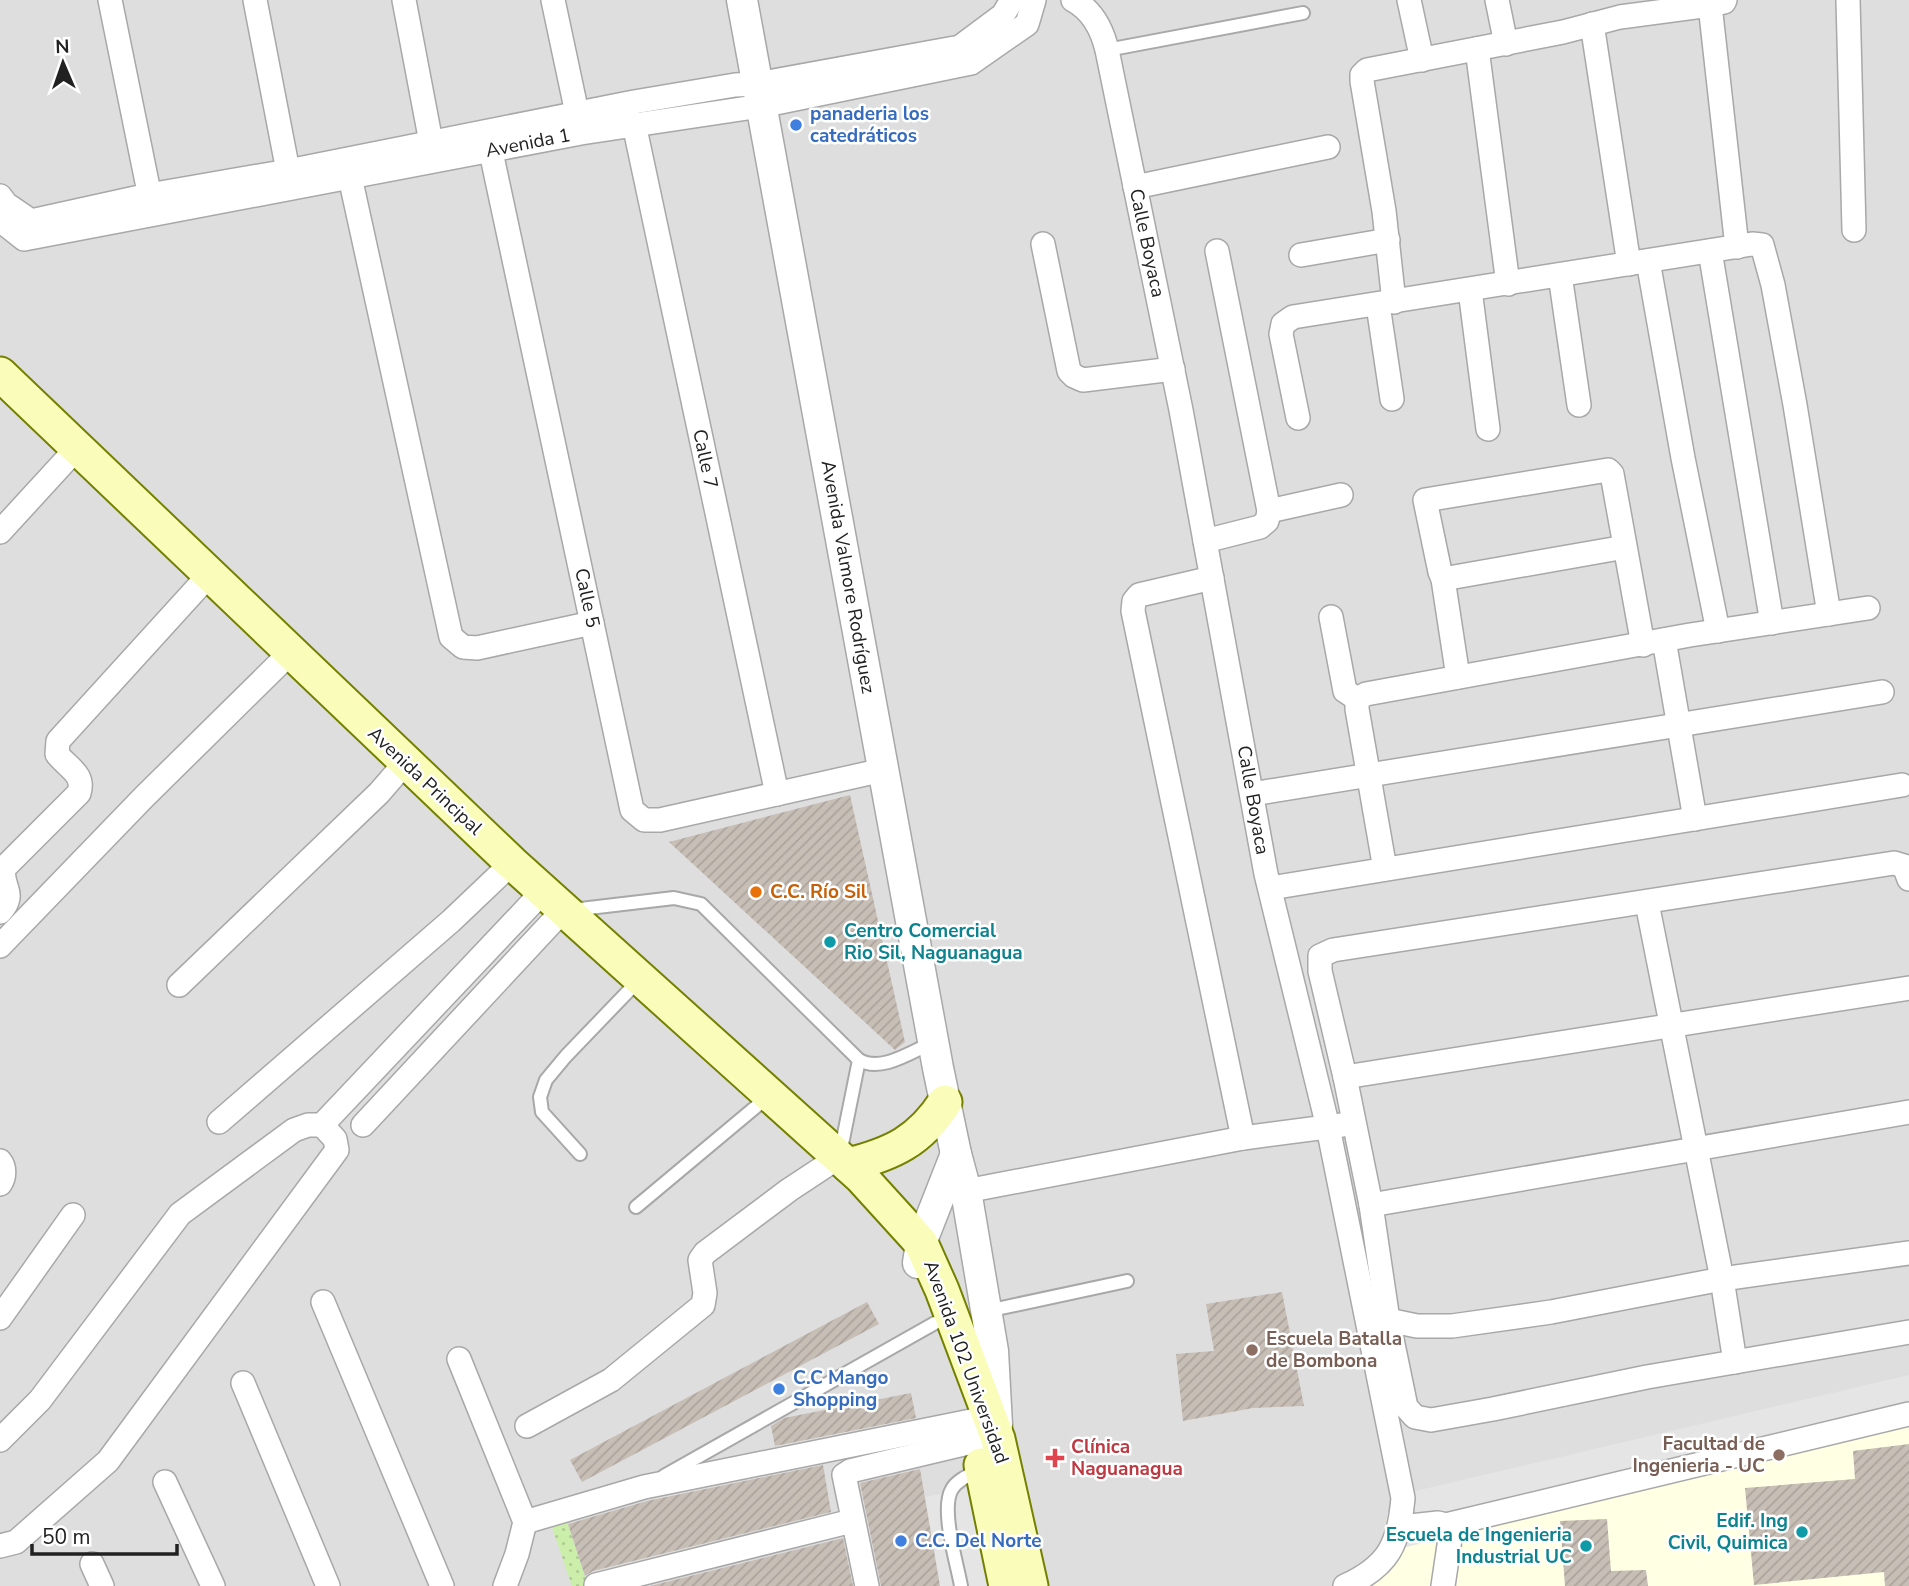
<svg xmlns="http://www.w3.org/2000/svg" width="1909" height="1586" viewBox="0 0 1909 1586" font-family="'Nunito Sans',sans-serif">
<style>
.residential{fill:#dfdede}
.education{fill:#ffffe3}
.grass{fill:url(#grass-dots)}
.parking{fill:#e5e5e5}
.building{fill:url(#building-hatch)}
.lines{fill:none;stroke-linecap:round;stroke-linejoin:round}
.service-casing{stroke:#a8a8a8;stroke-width:16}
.minor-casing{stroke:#a8a8a8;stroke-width:26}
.tertiary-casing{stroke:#a8a8a8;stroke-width:33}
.secondary-casing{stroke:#738000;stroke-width:37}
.service{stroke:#fff;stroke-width:12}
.minor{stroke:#fff;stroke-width:23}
.tertiary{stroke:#fff;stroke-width:30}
.secondary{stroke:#fafdba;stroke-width:33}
.shop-dot{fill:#3f7fe0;stroke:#fff;stroke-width:2.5}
.food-dot{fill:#e8710a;stroke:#fff;stroke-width:2.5}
.culture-dot{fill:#0f9aa8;stroke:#fff;stroke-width:2.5}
.education-dot{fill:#8d6e63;stroke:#fff;stroke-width:2.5}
.health-dot{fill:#e0444e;stroke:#fff;stroke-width:2.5}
.labels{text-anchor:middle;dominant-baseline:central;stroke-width:5;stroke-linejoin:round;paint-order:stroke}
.shop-label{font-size:19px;font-weight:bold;fill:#366cbe;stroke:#fff;text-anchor:start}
.street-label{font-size:19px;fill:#212121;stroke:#fff}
.food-label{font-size:19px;font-weight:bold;fill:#c56008;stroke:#fff;text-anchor:start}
.culture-label{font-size:19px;font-weight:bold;fill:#0d838f;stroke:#fff;text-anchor:end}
.education-label{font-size:19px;font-weight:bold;fill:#785e54;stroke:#fff;text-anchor:start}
.health-label{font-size:19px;font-weight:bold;fill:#be3a42;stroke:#fff;text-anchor:start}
</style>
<defs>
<pattern id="grass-dots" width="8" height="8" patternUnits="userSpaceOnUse" patternTransform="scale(1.75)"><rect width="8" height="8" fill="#cceeab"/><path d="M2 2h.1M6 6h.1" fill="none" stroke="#afcc93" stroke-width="1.8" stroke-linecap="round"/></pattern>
<pattern id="building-hatch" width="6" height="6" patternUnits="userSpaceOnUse" patternTransform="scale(1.75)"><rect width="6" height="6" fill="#c7beb6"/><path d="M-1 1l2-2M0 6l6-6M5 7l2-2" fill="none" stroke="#aba39c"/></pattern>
</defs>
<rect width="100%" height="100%" fill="#f2eee7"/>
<rect class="residential" x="0" y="0" width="1909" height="1586"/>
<path class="education" d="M1909,1399V1586H1373L1388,1512Z"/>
<path class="grass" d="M566,1518L588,1586H572L550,1522Z"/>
<g class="parking">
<path d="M1909,1375V1415L1384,1553L1394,1496Z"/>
<path d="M971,1488L991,1586H940L925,1497Z"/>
</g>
<g class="building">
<path d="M850,795L905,1042L895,1050L669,842Z"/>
<path d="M1282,1292L1304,1406L1253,1408L1183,1421L1176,1354L1214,1351L1206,1304Z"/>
<path d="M867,1302L879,1324L582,1482L570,1460Z"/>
<path d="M911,1393L916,1418L775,1446L771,1426L784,1418Z"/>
<path d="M1909,1444V1586H1885L1884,1572L1754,1585L1745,1488L1855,1479L1853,1451Z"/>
<path d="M823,1465L831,1512L593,1571L585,1576L568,1524L647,1501Z"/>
<path d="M920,1469L940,1586H881L860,1483Z"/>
<path d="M1607,1519L1611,1571L1646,1570L1648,1586H1565L1560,1521Z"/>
<path d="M843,1538L853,1586H650Z"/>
</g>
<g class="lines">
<defs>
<g id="service">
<path d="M1107,50L1303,13"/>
<path d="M572,910L674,898L701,904L859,1060C882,1073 912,1051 934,1042"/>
<path d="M580,1154L542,1112L540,1097L546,1080L566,1056L640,979"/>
<path d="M840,1154L859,1060"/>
<path d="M636,1207L770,1095"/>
<path d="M987,1311L1127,1281"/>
<path d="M664,1476L935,1323"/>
<path d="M961,1586C957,1563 940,1509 952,1489C957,1480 970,1475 978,1470"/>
</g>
<g id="minor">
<path d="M110,0L152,207"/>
<path d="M255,0L288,171L293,185"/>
<path d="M404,0L434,158"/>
<path d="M553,0L577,113"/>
<path d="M1073,0C1092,10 1102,29 1107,50L1181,410L1266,874L1328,1127L1403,1498C1399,1544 1389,1566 1345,1586"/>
<path d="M1409,0L1422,60"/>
<path d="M1497,0L1506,44"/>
<path d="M1848,0L1854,230"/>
<path d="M1710,5L1737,247"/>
<path d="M1592,24L1629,264"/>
<path d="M1477,49L1508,284"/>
<path d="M634,124L777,794"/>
<path d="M488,138L632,810L644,820H660L883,770"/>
<path d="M350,177L451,637L463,647L477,648L592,623"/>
<path d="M1135,187L1328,147"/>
<path d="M0,196L6,204L31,221L149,195L288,171L634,102L735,85L757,84L960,47L1003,15L1012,0"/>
<path d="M0,220L24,239L581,133L761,106L971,63L1027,24L1034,0"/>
<path d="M1043,244L1069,371L1074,376L1083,380L1173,369"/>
<path d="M1710,251L1772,623"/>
<path d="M1301,255L1388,240"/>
<path d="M1648,261L1683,458L1718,631"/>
<path d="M1560,275L1579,405"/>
<path d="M1470,290L1488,429"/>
<path d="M1394,302L1384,211L1362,81V75L1367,70L1563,32L1620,17L1710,5L1724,2L1725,0"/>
<path d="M1378,305L1392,399"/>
<path d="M1298,418L1281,334L1283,324L1293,317L1752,244L1762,245L1773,285L1795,405L1829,614"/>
<path d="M1269,511L1341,495"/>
<path d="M0,532L77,448"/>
<path d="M1205,541L1260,527L1267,521L1269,511L1217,251"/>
<path d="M1625,547L1443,579L1440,572L1425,500L1608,470L1612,474L1643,645"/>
<path d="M1212,578L1139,595L1134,601L1133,611L1243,1138"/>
<path d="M1443,579L1458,677"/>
<path d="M1331,617L1345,691L1357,699"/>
<path d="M1664,640L1695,819"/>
<path d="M1252,794L1882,692"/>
<path d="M1385,869L1357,709V699L1366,694L1690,635L1868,608"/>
<path d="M1909,879L1904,866L1894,863L1333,950L1320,956V971L1345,1077L1371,1205L1388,1320L1406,1407L1415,1417L1431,1420L1493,1409L1647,1377L1909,1332"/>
<path d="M1271,888L1902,785"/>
<path d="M1647,903L1722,1279L1735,1362"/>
<path d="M0,912C18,893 0,887 4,868L79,793C85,774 68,768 57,754L58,741L209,575"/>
<path d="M0,946L144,797L290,653"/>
<path d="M179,985L379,793L405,763"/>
<path d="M1345,1077L1909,988"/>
<path d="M219,1122L451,921L512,863"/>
<path d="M363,1125L555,919L565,911"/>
<path d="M0,1161C5,1167 5,1177 0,1184"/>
<path d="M966,1191L1243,1138L1342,1125"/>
<path d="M1371,1205L1909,1112"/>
<path d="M323,1302L442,1586"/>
<path d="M0,1318L73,1215"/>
<path d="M1388,1320L1417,1326H1452L1551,1312L1722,1279L1909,1253"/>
<path d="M459,1359L525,1522L517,1554L505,1586"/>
<path d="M243,1383L328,1586"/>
<path d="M527,1426L611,1380L703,1305L705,1293L700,1260L705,1253L789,1190L839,1157"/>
<path d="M0,1440L40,1400L180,1214L294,1130L308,1125H322L532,903L539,888"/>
<path d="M165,1482L213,1586"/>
<path d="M525,1522L644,1487L971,1421"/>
<path d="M1446,1525L1909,1414"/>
<path d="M1401,1527L1438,1523L1446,1525L1451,1532L1443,1586"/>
<path d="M0,1546L16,1542L108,1461L337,1150L335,1139L322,1125"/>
<path d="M92,1564L102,1586"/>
<path d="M596,1585L852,1521"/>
<path d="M867,1586L844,1475L850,1471L976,1441"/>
</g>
<g id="tertiary">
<path d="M742,0L938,1068L956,1154L966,1191L993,1351L997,1425"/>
<path d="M918,1263L921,1243L956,1154"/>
</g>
<g id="secondary">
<path d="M0,374L512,863L861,1177L921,1243L942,1290L998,1439L1031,1586"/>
<path d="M848,1165C892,1154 920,1141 945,1102"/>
<path d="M981,1465L1006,1586"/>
</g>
</defs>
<use href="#service" class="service-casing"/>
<use href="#minor" class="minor-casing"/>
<use href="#tertiary" class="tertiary-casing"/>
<use href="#secondary" class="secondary-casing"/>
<use href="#service" class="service"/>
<use href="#minor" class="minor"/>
<use href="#tertiary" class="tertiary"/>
<use href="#secondary" class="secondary"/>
</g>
<g class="shop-dot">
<circle cx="796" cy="125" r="7"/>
<circle cx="779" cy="1389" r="7"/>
<circle cx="901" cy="1541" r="7"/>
</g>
<circle class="food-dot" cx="756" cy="892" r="7"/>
<g class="culture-dot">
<circle cx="830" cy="942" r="7"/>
<circle cx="1802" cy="1532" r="7"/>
<circle cx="1586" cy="1546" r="7"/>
</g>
<g class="education-dot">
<circle cx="1252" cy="1350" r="7"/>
<circle cx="1779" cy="1455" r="7"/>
</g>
<path class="health-dot" d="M1051.5 1447.5h7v7h7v7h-7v7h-7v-7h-7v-7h7z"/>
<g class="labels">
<g class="shop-label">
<text x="810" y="114">panaderia los<tspan x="810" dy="22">catedráticos</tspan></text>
<text x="793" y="1378">C.C Mango<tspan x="793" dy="22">Shopping</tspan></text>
<text x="915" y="1541">C.C. Del Norte</text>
</g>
<g class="street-label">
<text transform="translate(528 143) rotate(-11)">Avenida 1</text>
<text transform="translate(1147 243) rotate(78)">Calle Boyaca</text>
<text transform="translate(705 459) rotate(78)">Calle 7</text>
<text transform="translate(848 577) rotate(80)">Avenida Valmore Rodríguez</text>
<text transform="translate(587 598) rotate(78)">Calle 5</text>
<text transform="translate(425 781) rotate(43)">Avenida Principal</text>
<text transform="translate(1253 800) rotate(80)">Calle Boyaca</text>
<text transform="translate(966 1362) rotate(70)">Avenida 102 Universidad</text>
</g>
<g class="food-label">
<text x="770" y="892">C.C. Río Sil</text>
</g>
<g class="culture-label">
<text x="844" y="931" text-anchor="start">Centro Comercial<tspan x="844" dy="22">Rio Sil, Naguanagua</tspan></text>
<text x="1788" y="1521">Edif. Ing<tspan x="1788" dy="22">Civil, Quimica</tspan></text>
<text x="1572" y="1535">Escuela de Ingenieria<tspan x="1572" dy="22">Industrial UC</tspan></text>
</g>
<g class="education-label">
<text x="1266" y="1339">Escuela Batalla<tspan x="1266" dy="22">de Bombona</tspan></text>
<text x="1765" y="1444" text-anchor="end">Facultad de<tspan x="1765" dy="22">Ingenieria - UC</tspan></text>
</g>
<g class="health-label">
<text x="1071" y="1447">Clínica<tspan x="1071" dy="22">Naguanagua</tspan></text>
</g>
</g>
<g transform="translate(63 63) rotate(358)" stroke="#ffffff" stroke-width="5" paint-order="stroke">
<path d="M0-5L12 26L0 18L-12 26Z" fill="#212121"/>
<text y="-10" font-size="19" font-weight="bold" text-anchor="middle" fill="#212121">N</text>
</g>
<path d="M32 1544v10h145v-10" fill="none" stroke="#212121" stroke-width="3.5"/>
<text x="42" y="1544" font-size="21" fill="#212121" stroke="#ffffff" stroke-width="5" paint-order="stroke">50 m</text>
</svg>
